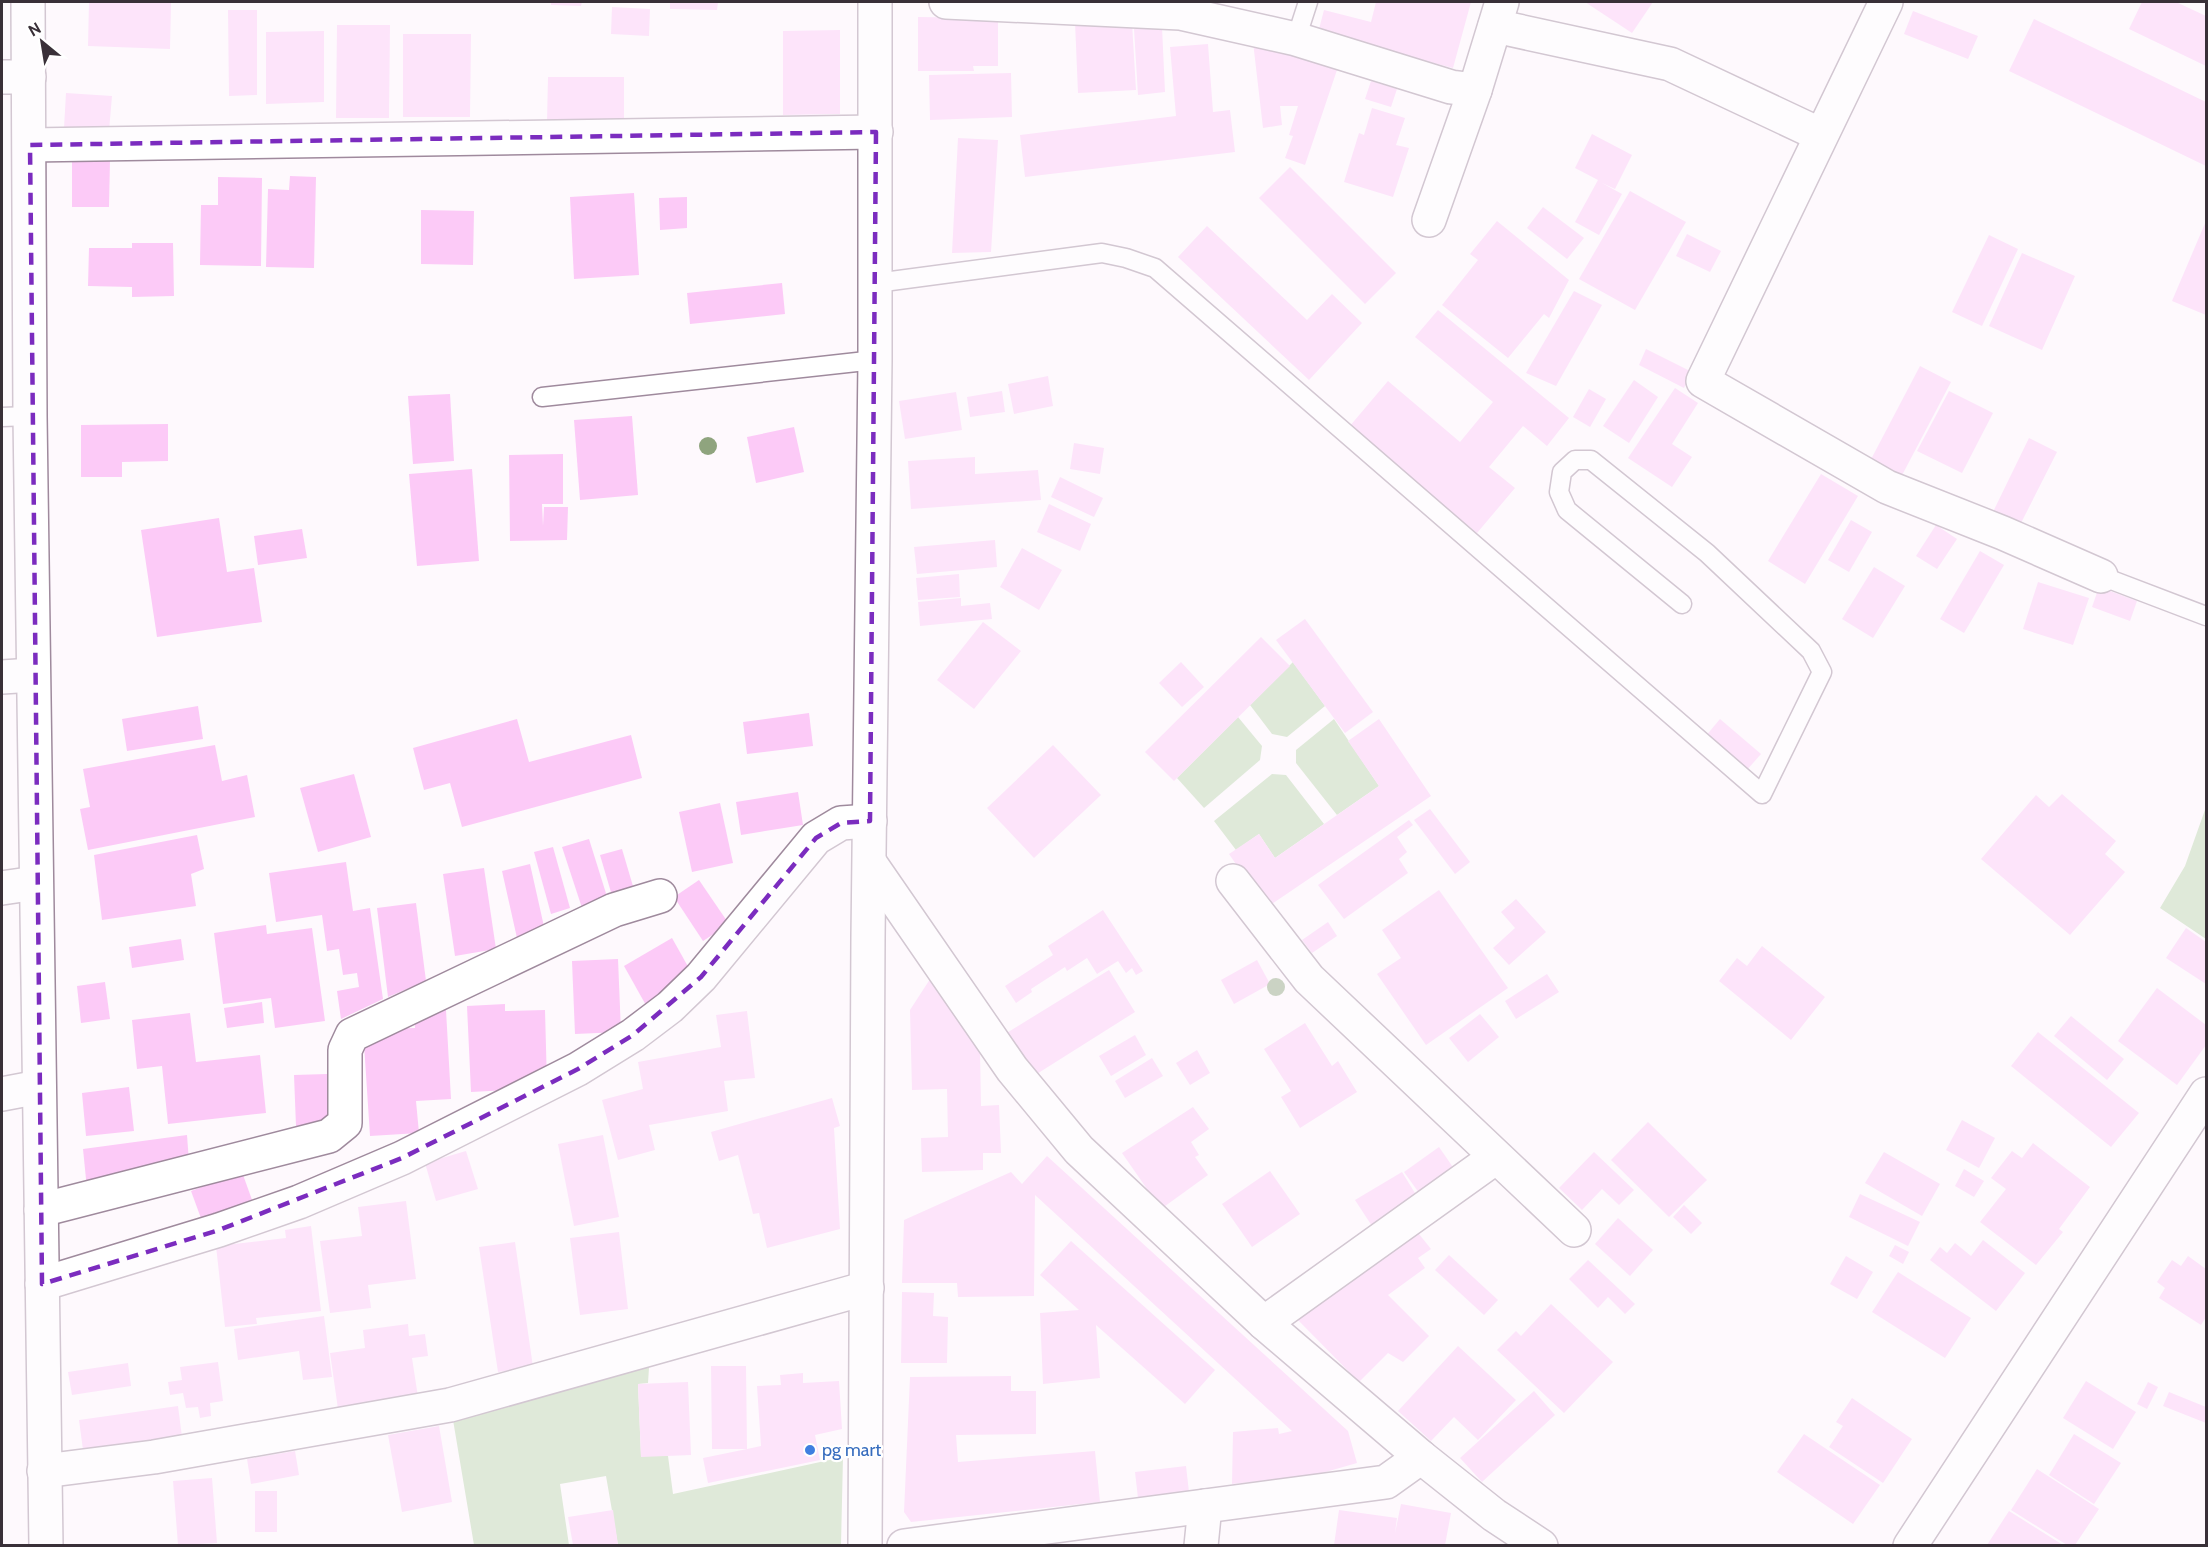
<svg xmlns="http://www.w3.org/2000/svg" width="2208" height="1547" viewBox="0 0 2208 1547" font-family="Cabin,sans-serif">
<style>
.green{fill:#bbd5ad}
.building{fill:#fccaf7}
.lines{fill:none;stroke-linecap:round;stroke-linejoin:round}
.service-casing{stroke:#9f8a9d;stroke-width:21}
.minor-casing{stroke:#9f8a9d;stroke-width:36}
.service{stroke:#fff;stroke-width:18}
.minor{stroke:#fff;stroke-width:33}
.tree{fill:#8fa47e}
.marked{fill:none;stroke:#7b2cbf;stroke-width:4.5;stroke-dasharray:12 8;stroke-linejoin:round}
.shop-dot{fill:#3f7fe0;stroke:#fff;stroke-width:2}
.labels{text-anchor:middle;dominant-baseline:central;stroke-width:4.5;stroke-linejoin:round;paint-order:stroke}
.shop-label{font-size:18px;fill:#366cbe;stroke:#fff;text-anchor:start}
</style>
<rect width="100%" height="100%" fill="#fef9fd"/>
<g class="green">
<path d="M1293,662L1325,706L1287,737L1272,734L1250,705Z"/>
<path d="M1238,717L1262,746L1260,760L1204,808L1177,778Z"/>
<path d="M1334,719L1379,786L1337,815L1296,763V750Z"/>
<path d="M1272,774L1286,775L1324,824L1275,858L1259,834L1236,850L1214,821Z"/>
<path d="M2206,807V939L2160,908L2185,866Z"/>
<path d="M643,1361L649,1368L648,1383L638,1384L641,1456H668L673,1494L843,1457L841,1545H618L606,1476L560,1484L569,1545H474L452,1414Z"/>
</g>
<g class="building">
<path d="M89,2H171L170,49L88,46Z"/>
<path d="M551,2H582L581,6L551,5Z"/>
<path d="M670,2H718L717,10L670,9Z"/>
<path d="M1376,2H1471L1453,68L1318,33L1324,10L1371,22Z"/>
<path d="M1585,2H1653L1632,33Z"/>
<path d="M2142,2H2176L2206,16V66L2129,29Z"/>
<path d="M612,7L650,9L649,36L611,34Z"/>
<path d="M228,10H257V95L229,96Z"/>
<path d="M1913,11L1978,36L1968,59L1904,34Z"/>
<path d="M918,17L998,18V66H973L974,71H918Z"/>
<path d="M2034,19L2206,102V166L2009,71Z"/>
<path d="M1075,22L1132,23L1136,90L1078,93Z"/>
<path d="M337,25H390L389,118H336Z"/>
<path d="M1162,27L1165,92L1138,95L1134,29Z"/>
<path d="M840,30V114L783,115V31Z"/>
<path d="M324,31V102L266,104V32Z"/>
<path d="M403,34H471L470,117H403Z"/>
<path d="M1253,42L1337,70L1305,165L1285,158L1293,136L1289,135L1298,106H1280L1282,125L1263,128Z"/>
<path d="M1208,44L1213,112L1230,110L1235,152L1025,177L1020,135L1176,116L1170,47Z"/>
<path d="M1011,73L1012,117L930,120L929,75Z"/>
<path d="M548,77H624V122H547Z"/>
<path d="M1371,81L1397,89L1391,107L1365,99Z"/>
<path d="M66,93L112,96L109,131L64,128Z"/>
<path d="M1372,108L1405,118L1396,145L1409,148L1393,197L1344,182L1359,133L1364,135Z"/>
<path d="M1592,134L1632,155L1615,189L1602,183L1622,194L1599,235L1575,222L1598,180L1575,168Z"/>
<path d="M958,138L998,140L991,252L952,253Z"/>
<path d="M72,160H110L109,207H72Z"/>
<path d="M1290,167L1396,273L1365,304L1259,198Z"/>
<path d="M290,176L316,177L314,268L266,267L268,189L289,190Z"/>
<path d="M218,177L262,178L261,266L200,265L201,205H218Z"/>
<path d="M1630,191L1686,222L1635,310L1579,279Z"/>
<path d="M634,193L639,275L574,279L570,197Z"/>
<path d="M687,197V228L660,230L659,198Z"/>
<path d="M1543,207L1584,238L1567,259L1527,228Z"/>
<path d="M421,210L474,211L473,265L421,264Z"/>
<path d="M1497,221L1569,280L1549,318L1544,314L1508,358L1442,305L1478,260L1470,254Z"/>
<path d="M2206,221V315L2172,301Z"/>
<path d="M1207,226L1307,320L1332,294L1362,323L1309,380L1178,257Z"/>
<path d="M1687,234L1721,251L1710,272L1676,256Z"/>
<path d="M1989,235L2018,249L1982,326L1952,312Z"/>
<path d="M132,243H173L174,296L132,297V287L88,286L89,248H132Z"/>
<path d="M2022,253L2075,276L2042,350L1989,326Z"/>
<path d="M782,283L785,314L690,324L687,293Z"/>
<path d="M1574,291L1602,305L1556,386L1526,373Z"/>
<path d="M1438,310L1569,418L1547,446L1523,426L1489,467L1515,488L1477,533L1349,427L1388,381L1460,442L1493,402L1415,337Z"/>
<path d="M1646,349L1692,372L1684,388L1639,365Z"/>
<path d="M1920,366L1951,382L1899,481L1868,465Z"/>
<path d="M1048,376L1053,406L1014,414L1008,384Z"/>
<path d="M1634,380L1658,397L1629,443L1603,426Z"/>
<path d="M1675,388L1698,403L1672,444L1692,457L1672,487L1628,458Z"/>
<path d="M1589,389L1606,399L1590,427L1573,417Z"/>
<path d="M1002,391L1005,412L970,417L967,397Z"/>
<path d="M1949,391L1993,413L1962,473L1917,451Z"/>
<path d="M956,392L962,430L905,439L899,401Z"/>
<path d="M450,394L454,461L413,464L408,396Z"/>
<path d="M632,416L638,495L580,500L574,420Z"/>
<path d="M168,424V461L122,462V477H81V425Z"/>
<path d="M794,427L804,472L756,483L747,437Z"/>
<path d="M2029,438L2057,452L2018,529L1991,516Z"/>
<path d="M1074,443L1104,448L1100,474L1070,469Z"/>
<path d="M563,454V504H542L543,526L544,507H568L567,540L510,541L509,455Z"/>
<path d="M975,457V474L1038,470L1041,500L911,509L908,461Z"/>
<path d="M472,469L479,561L417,566L409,474Z"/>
<path d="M1821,474L1858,496L1805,584L1768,561Z"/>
<path d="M1060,477L1103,498L1094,517L1051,497Z"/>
<path d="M1049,504L1091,524L1080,551L1037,532Z"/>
<path d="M219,518L227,572L254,568L262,622L157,637L141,530Z"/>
<path d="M1851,520L1872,532L1849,572L1828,560Z"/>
<path d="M1936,525L1957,539L1937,569L1916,556Z"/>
<path d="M302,529L307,558L258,565L254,536Z"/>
<path d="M995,540L997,567L917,574L914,547Z"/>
<path d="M1022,548L1062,570L1039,610L1000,587Z"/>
<path d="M1980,551L2004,565L1964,633L1940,619Z"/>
<path d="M1874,567L1905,586L1873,638L1842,619Z"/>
<path d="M959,574L960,597L918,600L916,578Z"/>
<path d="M2038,582L2089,598L2073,645L2023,629Z"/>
<path d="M2099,587L2137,601L2130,621L2092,607Z"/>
<path d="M961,598V606L990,603L992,619L920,626L918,602Z"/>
<path d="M1305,619L1373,712L1345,733L1276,640Z"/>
<path d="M983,622L1021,651L974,709L937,680Z"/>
<path d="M1261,637L1290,666L1174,781L1145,752Z"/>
<path d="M1181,662L1204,687L1182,707L1159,683Z"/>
<path d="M198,706L203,739L127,751L122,719Z"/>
<path d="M809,713L813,746L747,754L743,722Z"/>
<path d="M517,719L529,762L631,735L642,778L462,827L450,783L424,790L413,748Z"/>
<path d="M1379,719L1431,796L1266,908L1229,854L1259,834L1275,858L1379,786L1348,741Z"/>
<path d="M1720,719L1761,754L1746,771L1705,737Z"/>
<path d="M215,745L222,781L247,775L255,817L88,850L80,809L90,807L83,769Z"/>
<path d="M1053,745L1101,795L1034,858L987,808Z"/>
<path d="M354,774L371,837L318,852L300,788Z"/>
<path d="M798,792L803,825L741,835L736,802Z"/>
<path d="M2062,794L2116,841L2105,854L2125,872L2070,935L1981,859L2036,795L2049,807Z"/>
<path d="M720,803L733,863L692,872L679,812Z"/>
<path d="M1430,809L1470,862L1455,874L1414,820Z"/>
<path d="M1409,820L1413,825L1397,837L1407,852L1399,859L1408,873L1344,919L1318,885Z"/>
<path d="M197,835L204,869L191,874L196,906L102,920L94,855Z"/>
<path d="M589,839L609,903L583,911L562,847Z"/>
<path d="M553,847L570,908L551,914L534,852Z"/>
<path d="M622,849L635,893L613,899L600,855Z"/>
<path d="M346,862L353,911L370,908L383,999L341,1019L337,991L359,987L357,973L343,975L339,949L327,951L322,915L276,922L269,873Z"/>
<path d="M530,864L545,931L517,938L502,871Z"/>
<path d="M484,868L496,949L455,956L443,874Z"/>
<path d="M699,880L729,924L703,941L674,897Z"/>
<path d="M1439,890L1508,988L1426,1045L1377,974L1401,958L1382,930Z"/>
<path d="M1516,899L1546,932L1509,965L1493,948L1515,928L1501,912Z"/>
<path d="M416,903L426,981L388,997L377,908Z"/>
<path d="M1103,910L1143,971L1136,975L1132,968L1126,973L1118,961L1097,974L1087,958L1067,971L1065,967L1031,989L1032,992L1016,1003L1005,986L1053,955L1048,946Z"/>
<path d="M1328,922L1337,936L1312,953L1302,940Z"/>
<path d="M266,925L267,934L312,928L325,1021L275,1028L271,998L223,1004L214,933Z"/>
<path d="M2186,928L2206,942V984L2166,958Z"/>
<path d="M672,938L695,979L647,1007L624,966Z"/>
<path d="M181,939L184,960L132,968L129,947Z"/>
<path d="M1762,946L1825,997L1791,1040L1719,981L1737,958L1747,966Z"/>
<path d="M618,959L621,1032L575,1034L572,961Z"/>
<path d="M1257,960L1270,984L1234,1004L1221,980Z"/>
<path d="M1109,970L1135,1012L1032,1077L1005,1034Z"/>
<path d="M934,973L980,1051L981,1106L999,1105L1001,1153H983V1170L922,1172L921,1138L948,1137L947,1089L912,1090L910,1010Z"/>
<path d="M1547,974L1559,992L1516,1019L1505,1001Z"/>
<path d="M105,982L110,1019L81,1023L77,986Z"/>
<path d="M2157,988L2206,1025V1045L2177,1085L2118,1041Z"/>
<path d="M262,1002L264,1023L227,1028L224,1008Z"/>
<path d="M505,1004V1011L545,1010L547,1084L508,1085L509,1090L471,1092L467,1006Z"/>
<path d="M446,1010L451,1099L416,1101L419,1133L370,1136L364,1044L379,1029L415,1028L414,1012Z"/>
<path d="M747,1011L755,1078L724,1081L728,1111L649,1125L655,1150L618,1160L602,1100L643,1089L638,1062L721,1047L716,1015Z"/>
<path d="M190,1013L196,1062L260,1055L266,1113L168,1124L162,1066L137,1069L132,1020Z"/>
<path d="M1480,1014L1499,1037L1468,1062L1449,1038Z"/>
<path d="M2071,1016L2124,1059L2107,1080L2054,1036Z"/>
<path d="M1305,1023L1332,1066L1338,1061L1357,1092L1300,1128L1281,1097L1291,1091L1264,1049Z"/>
<path d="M2038,1032L2139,1113L2111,1147L2011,1066Z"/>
<path d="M1135,1035L1146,1055L1111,1076L1099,1056Z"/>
<path d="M1197,1050L1210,1073L1190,1085L1176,1063Z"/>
<path d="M1152,1058L1163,1076L1125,1098L1115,1081Z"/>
<path d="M327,1074L328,1125L296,1126L294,1075Z"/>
<path d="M129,1087L134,1131L86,1136L82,1093Z"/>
<path d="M832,1098L840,1126L834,1128L840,1229L767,1248L759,1213L753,1214L738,1155L719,1161L711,1132Z"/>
<path d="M1193,1107L1209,1129L1191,1142L1199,1155L1195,1157L1208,1175L1161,1209L1122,1153Z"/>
<path d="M1962,1120L1995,1138L1979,1168L1946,1150Z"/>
<path d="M1648,1122L1707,1180L1669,1217L1611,1160Z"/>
<path d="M187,1135L189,1162L87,1189L83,1149Z"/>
<path d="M603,1135L619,1217L574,1226L558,1144Z"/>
<path d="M2033,1143L2090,1187L2059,1229L2063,1232L2036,1265L1980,1222L2006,1189L1991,1178L2012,1151L2022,1158Z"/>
<path d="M1439,1147L1457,1173L1422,1197L1404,1172Z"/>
<path d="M466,1151L478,1189L436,1201L425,1163Z"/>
<path d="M1594,1152L1634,1190L1619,1205L1602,1189L1582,1210L1559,1188Z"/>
<path d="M1884,1152L1940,1184L1922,1216L1865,1183Z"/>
<path d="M1047,1156L1348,1431L1357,1463L1315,1475L1232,1484L1233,1432L1278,1428L1279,1434L1292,1431L1035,1195L1034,1296L958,1297L957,1283H902L904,1220L1011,1172L1022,1184Z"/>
<path d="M1964,1169L1984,1181L1974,1197L1955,1186Z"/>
<path d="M1270,1171L1300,1214L1252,1247L1222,1204Z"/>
<path d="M242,1172L256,1211L202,1221L191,1191Z"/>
<path d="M1402,1172L1418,1198L1372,1226L1355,1200Z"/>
<path d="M1860,1194L1920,1222L1908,1246L1849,1217Z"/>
<path d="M406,1201L416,1279L368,1285L371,1308L330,1313L320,1241L362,1236L358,1207Z"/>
<path d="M1684,1205L1702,1223L1691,1234L1673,1217Z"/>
<path d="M1618,1218L1653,1250L1630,1276L1595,1244Z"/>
<path d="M311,1226L321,1311L256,1318L257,1324L225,1327L216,1246L286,1238L285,1230Z"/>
<path d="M1415,1229L1431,1249L1418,1258L1425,1268L1388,1295L1429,1336L1403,1362L1388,1353L1359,1382L1297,1319Z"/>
<path d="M619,1232L628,1309L580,1315L570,1238Z"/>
<path d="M1983,1240L2025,1273L1996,1311L1930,1260L1940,1247L1947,1253L1955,1243L1971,1256Z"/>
<path d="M1071,1241L1215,1370L1185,1404L1096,1325L1100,1378L1043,1384L1040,1313L1079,1310L1040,1275Z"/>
<path d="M515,1242L533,1367L498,1372L479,1247Z"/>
<path d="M1895,1245L1909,1252L1903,1264L1889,1256Z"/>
<path d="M1449,1255L1498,1300L1484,1315L1435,1270Z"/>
<path d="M1846,1256L1873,1272L1857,1299L1830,1284Z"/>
<path d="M2188,1256L2206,1269V1317L2201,1325L2159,1298L2165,1288L2157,1282L2172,1260L2181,1266Z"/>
<path d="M1588,1260L1635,1304L1625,1314L1608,1297L1598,1308L1569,1279Z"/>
<path d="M1898,1272L1971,1318L1945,1358L1872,1312Z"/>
<path d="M902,1292L934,1293L933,1316L948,1317L947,1363H901Z"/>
<path d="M1551,1304L1613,1362L1564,1413L1497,1350L1516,1331L1521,1336Z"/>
<path d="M324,1316L332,1377L303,1380L299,1351L238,1360L234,1329Z"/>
<path d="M408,1324L409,1336L425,1334L428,1356L412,1358L418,1397L338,1409L330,1353L365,1348L363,1330Z"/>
<path d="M1458,1346L1516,1400L1478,1440L1454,1417L1431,1441L1398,1411Z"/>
<path d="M218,1362L223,1401L210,1403L211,1416L200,1418L198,1407L186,1408L183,1393L170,1395L168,1382L182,1380L180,1367Z"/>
<path d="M128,1363L131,1386L72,1395L68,1372Z"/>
<path d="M711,1366H746L747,1449L761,1446L757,1386L781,1385L780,1375L803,1373V1383L839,1381L842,1429L815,1435L820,1460L708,1483L703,1458L747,1449H712Z"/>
<path d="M1011,1376V1391H1036V1434L956,1435L958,1462L1095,1451L1100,1502L911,1522L904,1512L910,1377Z"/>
<path d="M2086,1381L2136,1412L2113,1449L2063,1418Z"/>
<path d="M688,1382L691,1455L641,1457L638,1384Z"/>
<path d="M2148,1382L2158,1387L2147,1409L2137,1404Z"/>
<path d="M1534,1391L1555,1415L1482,1482L1460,1458Z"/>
<path d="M2169,1392L2206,1407V1423L2163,1406Z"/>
<path d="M1852,1398L1912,1439L1883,1483L1829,1447L1843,1426L1836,1422Z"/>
<path d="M178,1406L182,1437L83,1450L79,1420Z"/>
<path d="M439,1426L452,1502L402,1512L388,1435Z"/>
<path d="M1804,1434L1880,1485L1853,1524L1777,1472Z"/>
<path d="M2074,1434L2121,1463L2094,1504L2049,1475Z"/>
<path d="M295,1451L299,1475L251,1484L247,1459Z"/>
<path d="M1186,1466L1189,1492L1138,1498L1135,1472Z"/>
<path d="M2037,1469L2099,1509L2075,1545H2067L2011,1510Z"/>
<path d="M212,1478L217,1543L178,1545L173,1481Z"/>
<rect x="255" y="1491" width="22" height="41"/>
<path d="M1401,1504L1451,1513L1445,1545H1334L1339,1510L1397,1518L1395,1533Z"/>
<path d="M613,1510L618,1545H573L568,1517Z"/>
<path d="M2009,1511L2063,1545H1987Z"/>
</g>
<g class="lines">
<defs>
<g id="service">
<path d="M1296,39L1308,2"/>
<path d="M876,283L1102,253L1126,258L1155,268L1762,794L1822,672L1811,651L1707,553L1591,460H1575L1562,472L1559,492L1567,510L1682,604"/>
<path d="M542,397L875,360"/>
<path d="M2,417L30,416"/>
<path d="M2101,576L2206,616"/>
</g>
<g id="minor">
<path d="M28,2L30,416L46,1546"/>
<path d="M946,2L1180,13L1296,39L1451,87L1475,90L1502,2"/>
<path d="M1886,2L1703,381L1887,487L2003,533L2101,576"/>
<path d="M1495,26L1670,64L1821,135"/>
<path d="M2,77H29"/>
<path d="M30,145L876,132"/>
<path d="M1429,220L1475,90"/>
<path d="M2,677L33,675"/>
<path d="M870,863L1012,1069L1079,1150L1264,1323L1421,1457L1494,1515L1541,1546"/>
<path d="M1233,881L1309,979L1574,1230"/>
<path d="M2,888L36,883"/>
<path d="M2,1094L39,1087"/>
<path d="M41,1210L329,1136L345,1123V1050L352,1035L614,910L660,896"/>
<path d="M42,1284L219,1230L299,1202L402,1158L578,1069L633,1035L670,1007L701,977L816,838L841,823L870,821"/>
<path d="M1264,1323L1496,1157"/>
<path d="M44,1471L154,1457L450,1405L867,1288"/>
<path d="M865,1546L868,937L875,360V2"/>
<path d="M904,1546L1386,1482L1421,1457"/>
<path d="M1201,1546L1205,1506"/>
<path d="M1910,1546L2206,1094"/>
</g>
</defs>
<use href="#service" class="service-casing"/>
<use href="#minor" class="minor-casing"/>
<use href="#service" class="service"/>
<use href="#minor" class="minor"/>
</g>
<g class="tree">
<circle cx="708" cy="446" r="9"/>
<circle cx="1276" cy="987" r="9"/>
</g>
<path d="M0 0H2208V1547H0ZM876,132L870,821L841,823L816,838L701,977L633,1035L578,1069L402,1158L219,1230L42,1284L30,145Z" fill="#fef9fd" fill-opacity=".55" fill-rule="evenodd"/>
<path class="marked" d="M876,132L870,821L841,823L816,838L701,977L633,1035L578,1069L402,1158L219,1230L42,1284L30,145Z"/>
<circle class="shop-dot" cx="810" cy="1450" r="6"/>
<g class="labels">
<g class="shop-label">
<text x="822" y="1450">pg mart</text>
</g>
</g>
<rect width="2208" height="1547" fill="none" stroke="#393038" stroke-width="6"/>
<g transform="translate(42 42) rotate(330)" stroke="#ffffff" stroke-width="4.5" paint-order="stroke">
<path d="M0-4.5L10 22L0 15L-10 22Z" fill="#393038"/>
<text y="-9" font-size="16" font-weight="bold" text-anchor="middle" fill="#393038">N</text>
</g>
</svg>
